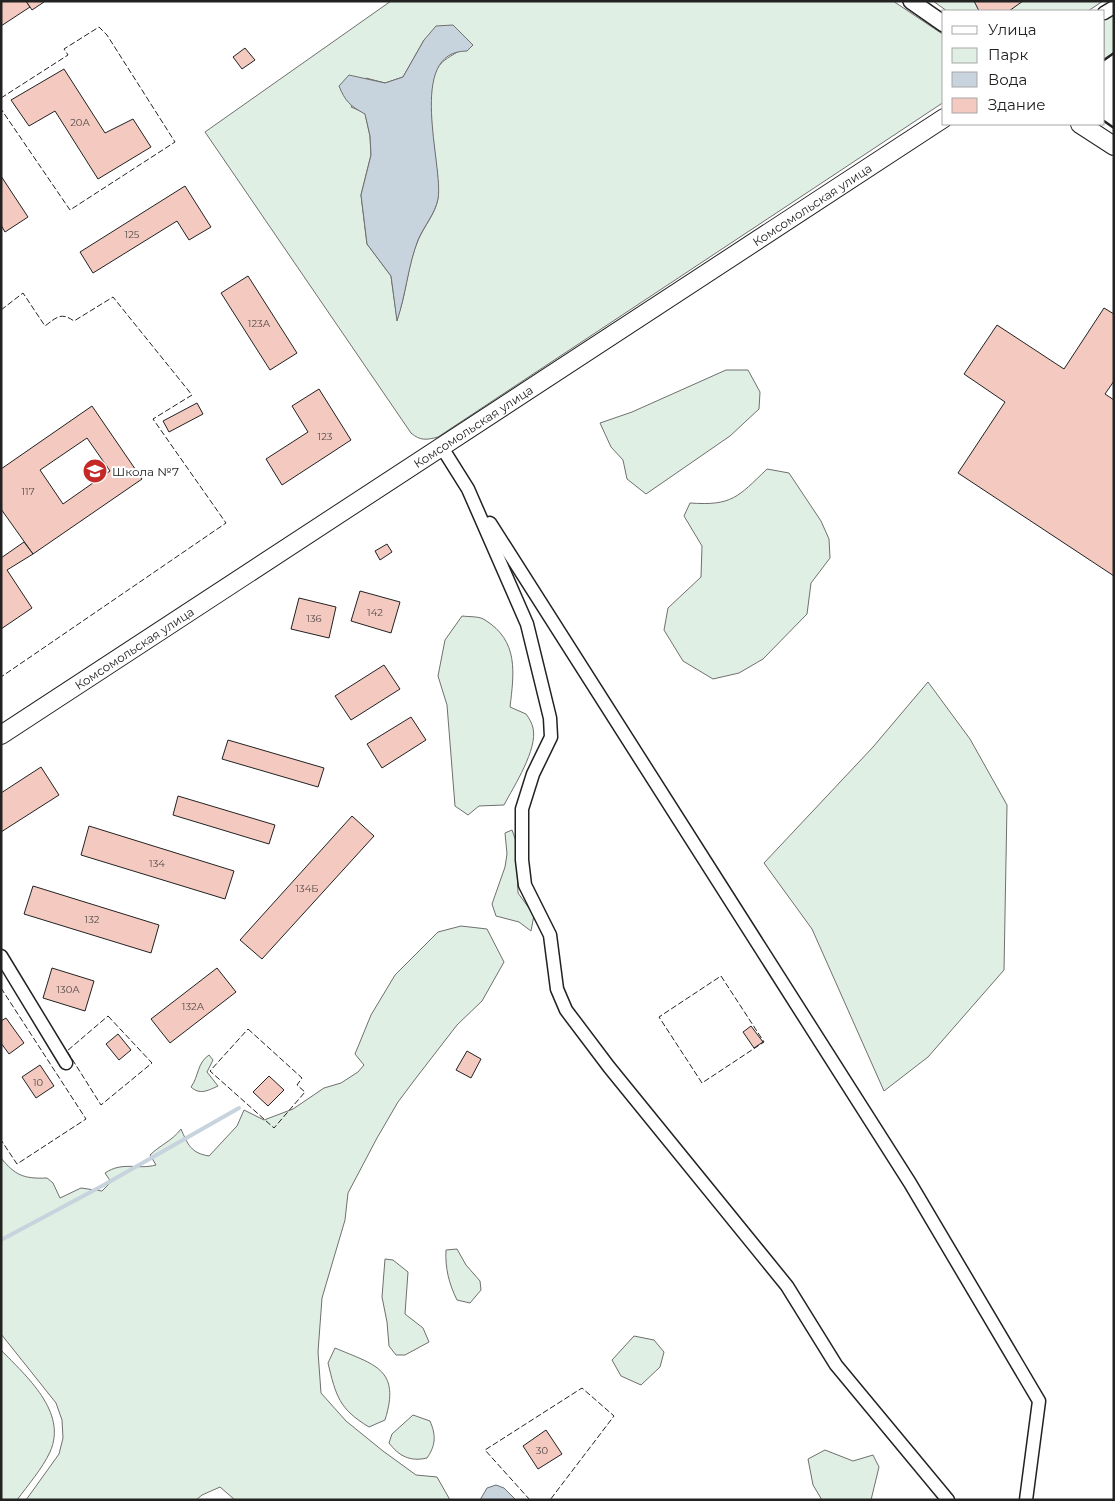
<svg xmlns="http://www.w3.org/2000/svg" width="1115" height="1501" viewBox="0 0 1115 1501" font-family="Montserrat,sans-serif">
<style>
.green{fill:#e0efe3;stroke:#6f6f6f;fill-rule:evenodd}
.water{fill:#c7d3dd;stroke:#6f6f6f}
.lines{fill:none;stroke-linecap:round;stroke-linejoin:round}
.stream{stroke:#c7d3dd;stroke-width:4}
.building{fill:#f3c9c0;stroke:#222;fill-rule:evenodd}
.minor-casing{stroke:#222;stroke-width:15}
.tertiary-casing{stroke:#222;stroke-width:18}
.secondary-casing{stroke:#222;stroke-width:20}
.minor{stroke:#fff;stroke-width:12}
.tertiary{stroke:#fff;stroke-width:15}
.secondary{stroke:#fff;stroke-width:18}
.fence{stroke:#222;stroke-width:1;stroke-dasharray:6 2.5;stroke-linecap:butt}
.wall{stroke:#222;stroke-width:2.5}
.labels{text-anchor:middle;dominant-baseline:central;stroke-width:4;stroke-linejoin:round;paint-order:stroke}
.number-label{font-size:10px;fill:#564c4a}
.street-label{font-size:12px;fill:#222;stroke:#fff}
.poi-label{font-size:12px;fill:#222;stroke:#fff;text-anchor:start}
</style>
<rect width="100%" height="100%" fill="#fff"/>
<g class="green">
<path d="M391,1H893L944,35V102L438,437C427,440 420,441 411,433L205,132ZM424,40L459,51C451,56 443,60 438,67C420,94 440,164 438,197C437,211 425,225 419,238C407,264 407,293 397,319L391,276L367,244L361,195L371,155L370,136L365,113L351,107L366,78L385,83L403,77Z"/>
<path d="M933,1H1103L1088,11H947Z"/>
<path d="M1114,13V53L1104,60V20Z"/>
<path d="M726,370H748L760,392L759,409L730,436L646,494L627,479L623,460L611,447L600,423L632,412Z"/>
<path d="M767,469L789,473L821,521L829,539L830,558L811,583L807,614L763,659L739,673L713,679L683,661L664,630L668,608L701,577L702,546L684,516L690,503C732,506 738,497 767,469Z"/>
<path d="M462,616C469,617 480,616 485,620C519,641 514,673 510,707L526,714C529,718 532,723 533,728C538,749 514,786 504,805L479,806L468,815L455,806L447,705L438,676L445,640Z"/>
<path d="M928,682L970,739L1007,805L1004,970L928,1057L884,1091L812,929L764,863L873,747Z"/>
<path d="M512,830L516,841L518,893L534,915L531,931L519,922L496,916L492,904L505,867L507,854L505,833Z"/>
<path d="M461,926L487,929L504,962L482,1001L457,1025L416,1078L398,1102L377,1138L348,1193L345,1220L322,1298L318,1352L321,1393L346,1421L383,1451L416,1475L437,1477L450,1500H235L220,1487L202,1495L196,1500H26L59,1454L63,1438L62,1420L56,1403L1,1334V1158C15,1175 23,1179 47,1178L53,1183L60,1198L81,1188L102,1191L111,1182L105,1173C123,1161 137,1170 156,1165L150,1155C160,1145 172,1141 181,1129C188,1145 191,1153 209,1156L237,1126L244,1110L264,1120L293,1109L324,1088L341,1083L358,1072L364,1065L355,1054L371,1015L395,975L438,932Z"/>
<path d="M209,1055L213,1060L207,1072L218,1086C207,1091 200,1095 191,1087C199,1076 197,1063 209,1055Z"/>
<path d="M457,1249L466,1265L480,1281L481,1290L470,1303L457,1300C449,1284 445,1268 446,1250Z"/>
<path d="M385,1259L393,1260L408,1272L405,1314L423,1328L429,1342L405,1355H396L389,1346L387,1322L382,1297Z"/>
<path d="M634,1336L654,1340L664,1352L660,1367L641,1385L621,1376L612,1360Z"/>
<path d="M335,1348C375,1365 401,1369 385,1420L369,1427C339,1409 336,1396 328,1363Z"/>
<path d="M1,1350C26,1376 68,1412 50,1452C42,1469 28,1485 17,1500H1Z"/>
<path d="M413,1415L430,1421C436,1435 436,1445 427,1458C410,1462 399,1456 389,1443L392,1434Z"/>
<path d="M825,1450L853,1461L873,1455L879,1467L871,1500H822L813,1485L808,1459Z"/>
</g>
<g class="water">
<path d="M453,25L473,45L467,51C405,51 444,166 438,199C435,214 424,226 418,240C408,266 406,294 397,321L391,276L367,244L361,195L371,155L370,136L365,114C350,106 345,101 339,86L349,75L385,83L403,77L424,40L436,26Z"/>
<path d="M496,1485L504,1488L516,1500H480L487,1488Z"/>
</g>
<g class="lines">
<path class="stream" d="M1,1240L102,1186L239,1108"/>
</g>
<g class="building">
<path d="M1,1H26L30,7L1,26Z"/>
<path d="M26,1H43L44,2L32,10Z"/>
<path d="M974,1H1023L1009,11H979Z"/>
<path d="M245,48L255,60L242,69L233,57Z"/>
<path d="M64,69L105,133L133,119L151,147L98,179L55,111L29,126L11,100Z"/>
<path d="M1,176L28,217L5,232L1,225Z"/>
<path d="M185,186L211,227L189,240L177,221L93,273L80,252Z"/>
<path d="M248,276L297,353L270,370L221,293Z"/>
<path d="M1104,308L1114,314V381L1105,394L1114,400V576L958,473L1005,402L964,374L997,325L1064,369Z"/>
<path d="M319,389L351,440L282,485L266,459L308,432L292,406Z"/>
<path d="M197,403L203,414L169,432L163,421Z"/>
<path d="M92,406L142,479L33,554L1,509V469ZM87,438L110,471L63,504L40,470Z"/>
<path d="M24,542L33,554L7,570L32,608L1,629V558Z"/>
<path d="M387,544L392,552L380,560L375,551Z"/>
<path d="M360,591L400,602L391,633L351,621Z"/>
<path d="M299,598L336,607L329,638L291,629Z"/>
<path d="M384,665L400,689L351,720L335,696Z"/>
<path d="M411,717L426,740L382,768L367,744Z"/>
<path d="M228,740L324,768L318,787L222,759Z"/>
<path d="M41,767L59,795L1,832V793Z"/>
<path d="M178,796L275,825L269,844L173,815Z"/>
<path d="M352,816L374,836L262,959L240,940Z"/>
<path d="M89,826L234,871L225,899L81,855Z"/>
<path d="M33,886L159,925L151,953L24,914Z"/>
<path d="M52,968L94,981L85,1011L43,998Z"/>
<path d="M217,968L236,992L170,1043L151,1019Z"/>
<path d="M6,1018L24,1043L9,1054L1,1043V1021Z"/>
<path d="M751,1026L763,1042L754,1048L743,1032Z"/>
<path d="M118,1034L131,1050L119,1060L106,1044Z"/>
<path d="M467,1051L481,1059L471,1078L456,1070Z"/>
<path d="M40,1065L54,1086L36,1098L22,1077Z"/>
<path d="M269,1076L284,1090L268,1106L253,1092Z"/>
<path d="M546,1430L562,1454L538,1469L523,1446Z"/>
</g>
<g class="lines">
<defs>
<g id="minor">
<path d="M1104,13L1114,7"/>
<path d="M441,446L468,489L527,624L550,718L551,737L533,774L522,809V860L525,885L550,935L557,989L566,1010L609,1067L787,1286L836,1365L948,1500"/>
<path d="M490,523L910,1183L1039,1401L1026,1500"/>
<path d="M1,956L66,1063"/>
</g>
<path id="tertiary" d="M911,1L944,24"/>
<g id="secondary">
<path d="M1080,124L1114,146"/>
<path id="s1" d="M1,735L944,118"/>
</g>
</defs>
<use href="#minor" class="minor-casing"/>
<use href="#tertiary" class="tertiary-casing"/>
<use href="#secondary" class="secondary-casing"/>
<use href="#minor" class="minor"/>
<use href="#tertiary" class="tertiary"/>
<use href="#secondary" class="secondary"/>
<g class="fence">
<path d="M1,98L68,55L64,49L99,27L107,35L175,142L70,210L1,109"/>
<path d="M1,310L23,293L45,326C57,317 61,312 74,321L113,297L192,395L153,419L226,523L1,677"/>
<path d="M721,976L764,1042L702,1083L659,1017Z"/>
<path d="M1,988L86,1119L17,1164L1,1140"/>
<path d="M108,1016L152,1063L101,1105L67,1051Z"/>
<path d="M248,1029L302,1078L297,1085L305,1092L274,1128L210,1071Z"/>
<path d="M530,1500L485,1450L582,1388L614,1416L550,1500"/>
</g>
<g class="wall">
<path d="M1104,60L1114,53"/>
<path d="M1104,121L1114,128"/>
</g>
</g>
<defs>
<symbol id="school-disc" viewBox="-11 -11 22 22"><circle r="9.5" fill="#c62828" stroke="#fff"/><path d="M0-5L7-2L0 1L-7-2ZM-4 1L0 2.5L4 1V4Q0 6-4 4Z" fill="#fff"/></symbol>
</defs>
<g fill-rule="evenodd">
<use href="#school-disc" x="81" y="457" width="28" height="28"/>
</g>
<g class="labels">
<g class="number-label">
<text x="80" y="122">20А</text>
<text x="132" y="234">125</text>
<text x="259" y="323">123А</text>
<text x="325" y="436">123</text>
<text x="28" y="491">117</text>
<text x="375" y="612">142</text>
<text x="314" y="618">136</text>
<text x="157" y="863">134</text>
<text x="307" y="888">134Б</text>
<text x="92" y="919">132</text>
<text x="68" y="989">130А</text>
<text x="193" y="1006">132А</text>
<text x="38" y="1082">10</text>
<text x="542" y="1450">30</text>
</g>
<g class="street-label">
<text stroke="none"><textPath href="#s1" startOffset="969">Комсомольская улица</textPath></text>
<text stroke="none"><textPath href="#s1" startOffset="564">Комсомольская улица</textPath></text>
<text stroke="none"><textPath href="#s1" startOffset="159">Комсомольская улица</textPath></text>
</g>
<g class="poi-label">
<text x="112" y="471">Школа №7</text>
</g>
</g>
<rect width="1115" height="1501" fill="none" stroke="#222222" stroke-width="5"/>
<rect x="942" y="10" width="162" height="115" fill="#ffffff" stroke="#a7a7a7"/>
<rect x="952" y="26" width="25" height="8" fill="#ffffff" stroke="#a7a7a7"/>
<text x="988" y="35" font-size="15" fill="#222222">Улица</text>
<rect x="952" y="48" width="25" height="15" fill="#e0efe3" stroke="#a7a7a7"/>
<text x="988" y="60" font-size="15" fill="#222222">Парк</text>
<rect x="952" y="72" width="25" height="15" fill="#c7d3dd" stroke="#a7a7a7"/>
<text x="988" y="85" font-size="15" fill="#222222">Вода</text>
<rect x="952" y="98" width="25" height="15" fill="#f3c9c0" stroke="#a7a7a7"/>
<text x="988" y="110" font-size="15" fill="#222222">Здание</text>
</svg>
